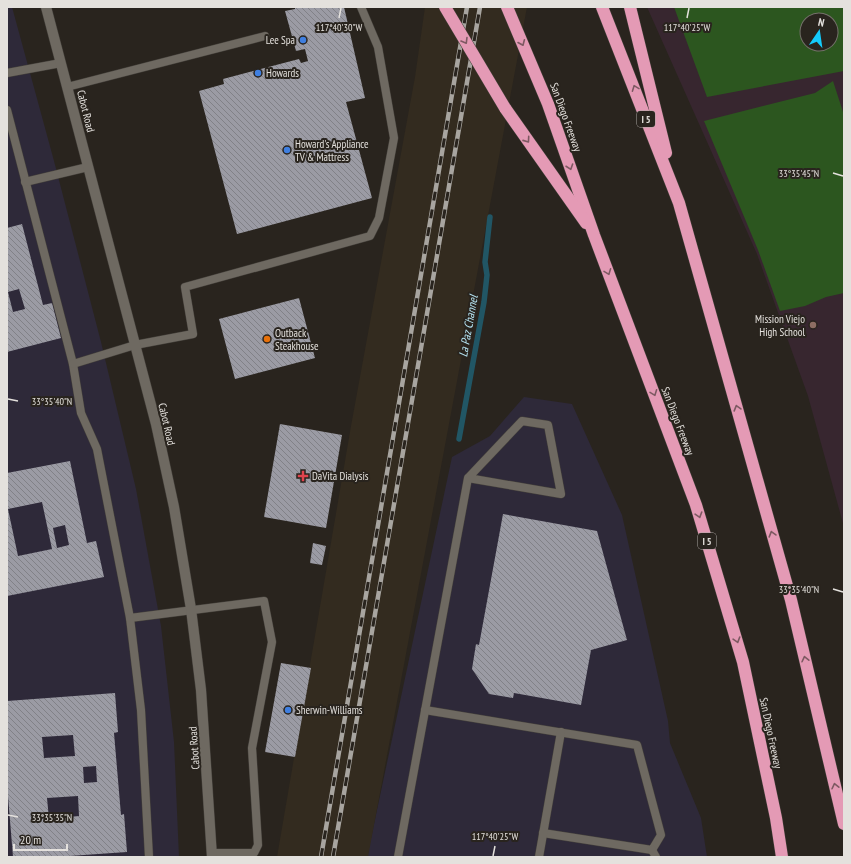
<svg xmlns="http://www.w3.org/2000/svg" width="851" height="864" viewBox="0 0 851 864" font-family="'PT Sans Narrow',sans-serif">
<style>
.commercial{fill:#2e2939}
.education{fill:#37262f;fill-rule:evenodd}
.built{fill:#332b1f}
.grass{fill:#2c561f;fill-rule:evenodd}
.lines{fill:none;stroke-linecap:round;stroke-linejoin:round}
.stream{stroke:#215665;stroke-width:5.5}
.building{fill:url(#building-back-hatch);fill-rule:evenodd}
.lane-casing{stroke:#44403b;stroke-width:9}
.secondary-casing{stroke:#44403b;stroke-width:11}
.highway-casing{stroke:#44403b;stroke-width:13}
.lane{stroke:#6e6961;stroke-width:8}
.secondary{stroke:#6e6961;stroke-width:10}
.highway{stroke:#e49ab5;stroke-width:12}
.rail-casing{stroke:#a8a5a0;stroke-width:4.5}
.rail{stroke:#29241e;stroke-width:3;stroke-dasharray:9;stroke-linecap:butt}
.highway-bridge-casing{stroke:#44403b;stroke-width:13;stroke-linecap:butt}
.highway-bridge{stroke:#e49ab5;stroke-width:12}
.oneway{stroke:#7d5962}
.ticks{fill:none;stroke:#e4e1dd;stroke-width:1.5}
.shop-dot{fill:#3f7fe0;stroke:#29241e;stroke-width:1.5}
.education-dot{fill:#8d6e63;stroke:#29241e;stroke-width:1.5}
.food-dot{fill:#e8710a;stroke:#29241e;stroke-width:1.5}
.health-dot{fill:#e0444e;stroke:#29241e;stroke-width:1.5}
.labels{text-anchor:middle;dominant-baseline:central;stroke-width:4;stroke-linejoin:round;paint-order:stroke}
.shield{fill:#29241e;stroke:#aca8a4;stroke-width:1}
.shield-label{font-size:10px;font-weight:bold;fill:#e4e1dd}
.poi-label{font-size:11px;fill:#e4e1dd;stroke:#29241e;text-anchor:start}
.street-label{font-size:11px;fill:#e4e1dd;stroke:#29241e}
.water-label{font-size:12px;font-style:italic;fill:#b7e6f5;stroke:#29241e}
.ticks-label{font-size:10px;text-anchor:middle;fill:#e4e1dd;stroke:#29241e;stroke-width:4;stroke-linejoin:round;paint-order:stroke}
</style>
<defs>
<pattern id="building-back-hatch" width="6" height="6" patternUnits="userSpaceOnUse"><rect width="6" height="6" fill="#9b9ba4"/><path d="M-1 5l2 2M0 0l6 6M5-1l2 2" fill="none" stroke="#818187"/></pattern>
</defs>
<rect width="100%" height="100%" fill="#29241e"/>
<g class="commercial">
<path d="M7,7H12L54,161L101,342L136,489L161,626L174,742L179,857H7Z"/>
<path d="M524,397L572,404L622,515L668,721L670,743L701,818L707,857H367L452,457L490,436Z"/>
</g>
<path class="education" d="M647,7H844V527L808,396L757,254ZM807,20H831V44H807Z"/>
<path class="built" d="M425,7H527L368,857H277L351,426L415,77Z"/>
<g class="grass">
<path d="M674,7H844V71L707,97ZM807,20H831V44H807Z"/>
<path d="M833,81L844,115V293L826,297L805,306L780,311L758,250L704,121L815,93Z"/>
</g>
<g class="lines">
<path class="stream" d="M459,439L484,302L487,275L485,262L490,217"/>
</g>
<g class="building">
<path d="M295,7H344L365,98L346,102L372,198L237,234L199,91L224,84L223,79L299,59L301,63L308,61L305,49L296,51L285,11L295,9Z"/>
<path d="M22,224L43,305L52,303L61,338L7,352V228ZM19,289L25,309L13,312L8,292Z"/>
<path d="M299,298L315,358L235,379L219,319Z"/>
<path d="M280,424L342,435L326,528L264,517Z"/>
<path d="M70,461L87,543L96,541L104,577L7,596V473ZM42,502L52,549L18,556L8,509ZM65,525L69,545L57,548L53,528Z"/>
<path d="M503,514L597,531L627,640L591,650L581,705L514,693L513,698L489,694L472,669L476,644L479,645Z"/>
<path d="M313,543L326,546L322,565L310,563Z"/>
<path d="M281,663L311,668L295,757L265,752Z"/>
<path d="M115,693L118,732L114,733L121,815L124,814L127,852L55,857H13L7,784V701ZM73,735L75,756L44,758L42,737ZM96,766L97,782L84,783L83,767ZM78,796L79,816L49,819L47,798Z"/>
</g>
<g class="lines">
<defs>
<g id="lane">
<path d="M7,73L61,63"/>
<path d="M67,87L265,36"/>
<path d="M7,110L73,364L81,413L97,449L130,618L264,601L272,642L252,748L258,845L254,853H212"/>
<path d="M25,182L88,167"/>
<path d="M73,364L135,345L193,334L185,287L370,236L379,218L394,138L378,47L361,7"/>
<path d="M130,618L141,710L149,857"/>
<path d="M425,710L637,745L661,835L652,850L543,833"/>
<path d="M652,850L656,857"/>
<path d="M398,857L468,478L522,421L548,425L561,494L468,478"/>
<path d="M539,857L561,732"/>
</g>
<path id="secondary" d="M46,7L156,424L174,507L191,609L201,690L212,857"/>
<g id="highway">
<path d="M507,7L548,104L594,235L696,505L743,662L776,818L782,857"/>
<path d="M602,7L679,203L791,600L844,824"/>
<path d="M630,7L666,153"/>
<path d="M505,108L586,223"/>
</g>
</defs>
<use href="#lane" class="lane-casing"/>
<use href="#secondary" class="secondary-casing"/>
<use href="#highway" class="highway-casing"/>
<use href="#lane" class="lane"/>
<use href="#secondary" class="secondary"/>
<use href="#highway" class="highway"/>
<defs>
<g id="rail">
<path d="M321,857L467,7"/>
<path d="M333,857L480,7"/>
</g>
</defs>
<use href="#rail" class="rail-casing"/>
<use href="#rail" class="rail"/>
<defs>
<path id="highway-bridge" d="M445,7L505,108"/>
</defs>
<use href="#highway-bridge" class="highway-bridge-casing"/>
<use href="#highway-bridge" class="highway-bridge"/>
</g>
<defs><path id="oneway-chevron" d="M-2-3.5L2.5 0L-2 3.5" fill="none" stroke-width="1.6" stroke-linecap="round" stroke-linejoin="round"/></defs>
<g class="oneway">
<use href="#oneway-chevron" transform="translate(465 41) rotate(59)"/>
<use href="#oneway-chevron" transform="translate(522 43) rotate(67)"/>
<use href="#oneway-chevron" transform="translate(635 88) rotate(-111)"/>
<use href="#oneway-chevron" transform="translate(527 140) rotate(55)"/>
<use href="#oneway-chevron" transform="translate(570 167) rotate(71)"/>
<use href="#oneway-chevron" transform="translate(608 272) rotate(69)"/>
<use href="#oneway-chevron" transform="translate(654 393) rotate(69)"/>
<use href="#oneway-chevron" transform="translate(737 408) rotate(-106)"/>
<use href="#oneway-chevron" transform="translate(699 515) rotate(73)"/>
<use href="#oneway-chevron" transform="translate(772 534) rotate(-106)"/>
<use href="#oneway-chevron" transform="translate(737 640) rotate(73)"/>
<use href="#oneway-chevron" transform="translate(805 659) rotate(-103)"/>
<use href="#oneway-chevron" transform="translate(835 786) rotate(-103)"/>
</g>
<path class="ticks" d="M339,18L341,8M687,18L689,8M833,173L843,176M8,399L18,401M833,589L843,592M8,815L18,817M493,856L495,846"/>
<g class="shop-dot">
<circle cx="303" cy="40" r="4"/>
<circle cx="258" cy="73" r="4"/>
<circle cx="287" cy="150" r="4"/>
<circle cx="288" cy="710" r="4"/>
</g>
<circle class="education-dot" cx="813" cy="325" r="4"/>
<circle class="food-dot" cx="267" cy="339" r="4"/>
<path class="health-dot" d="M301 470h4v4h4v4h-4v4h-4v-4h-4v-4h4z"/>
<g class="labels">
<g class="shield">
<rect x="637" y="111" width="18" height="16" rx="3"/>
<rect x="698" y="533" width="18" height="16" rx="3"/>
</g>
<g class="shield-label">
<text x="646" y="119">I 5</text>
<text x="707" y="541">I 5</text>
</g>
<g class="poi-label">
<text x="295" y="40" text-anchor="end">Lee Spa</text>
<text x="266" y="73">Howards</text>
<text x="295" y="144">Howard's Appliance<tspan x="295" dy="13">TV &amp; Mattress</tspan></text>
<text x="805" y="319" text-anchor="end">Mission Viejo<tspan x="805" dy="13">High School</tspan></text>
<text x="275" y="333">Outback<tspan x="275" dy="13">Steakhouse</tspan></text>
<text x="312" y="476">DaVita Dialysis</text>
<text x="296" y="710">Sherwin-Williams</text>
</g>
<g class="street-label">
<text transform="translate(86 111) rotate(76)">Cabot Road</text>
<text transform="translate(566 117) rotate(70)">San Diego Freeway</text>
<text transform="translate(678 421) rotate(69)">San Diego Freeway</text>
<text transform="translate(167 424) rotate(77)">Cabot Road</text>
<text transform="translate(771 733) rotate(78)">San Diego Freeway</text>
<text transform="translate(194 748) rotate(-94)">Cabot Road</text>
</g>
<g class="water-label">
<text transform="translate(468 326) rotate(-80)">La Paz Channel</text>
</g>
</g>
<g class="ticks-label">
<text x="339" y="31">117°40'30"W</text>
<text x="687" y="31">117°40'25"W</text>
<text x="799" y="177">33°35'45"N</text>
<text x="52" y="405">33°35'40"N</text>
<text x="799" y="593">33°35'40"N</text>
<text x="52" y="821">33°35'35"N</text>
<text x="495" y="840">117°40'25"W</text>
</g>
<rect width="851" height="864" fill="none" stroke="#e4e1dd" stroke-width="16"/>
<g transform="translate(819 32) rotate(13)"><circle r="19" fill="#29241e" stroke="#74706a"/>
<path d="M0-3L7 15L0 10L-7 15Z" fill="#14cafb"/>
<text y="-6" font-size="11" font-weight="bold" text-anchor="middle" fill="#e4e1dd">N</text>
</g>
<path d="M14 844v6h53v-6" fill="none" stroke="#e4e1dd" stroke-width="2"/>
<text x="20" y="844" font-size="12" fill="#e4e1dd" stroke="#29241e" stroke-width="3" paint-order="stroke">20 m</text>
</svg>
